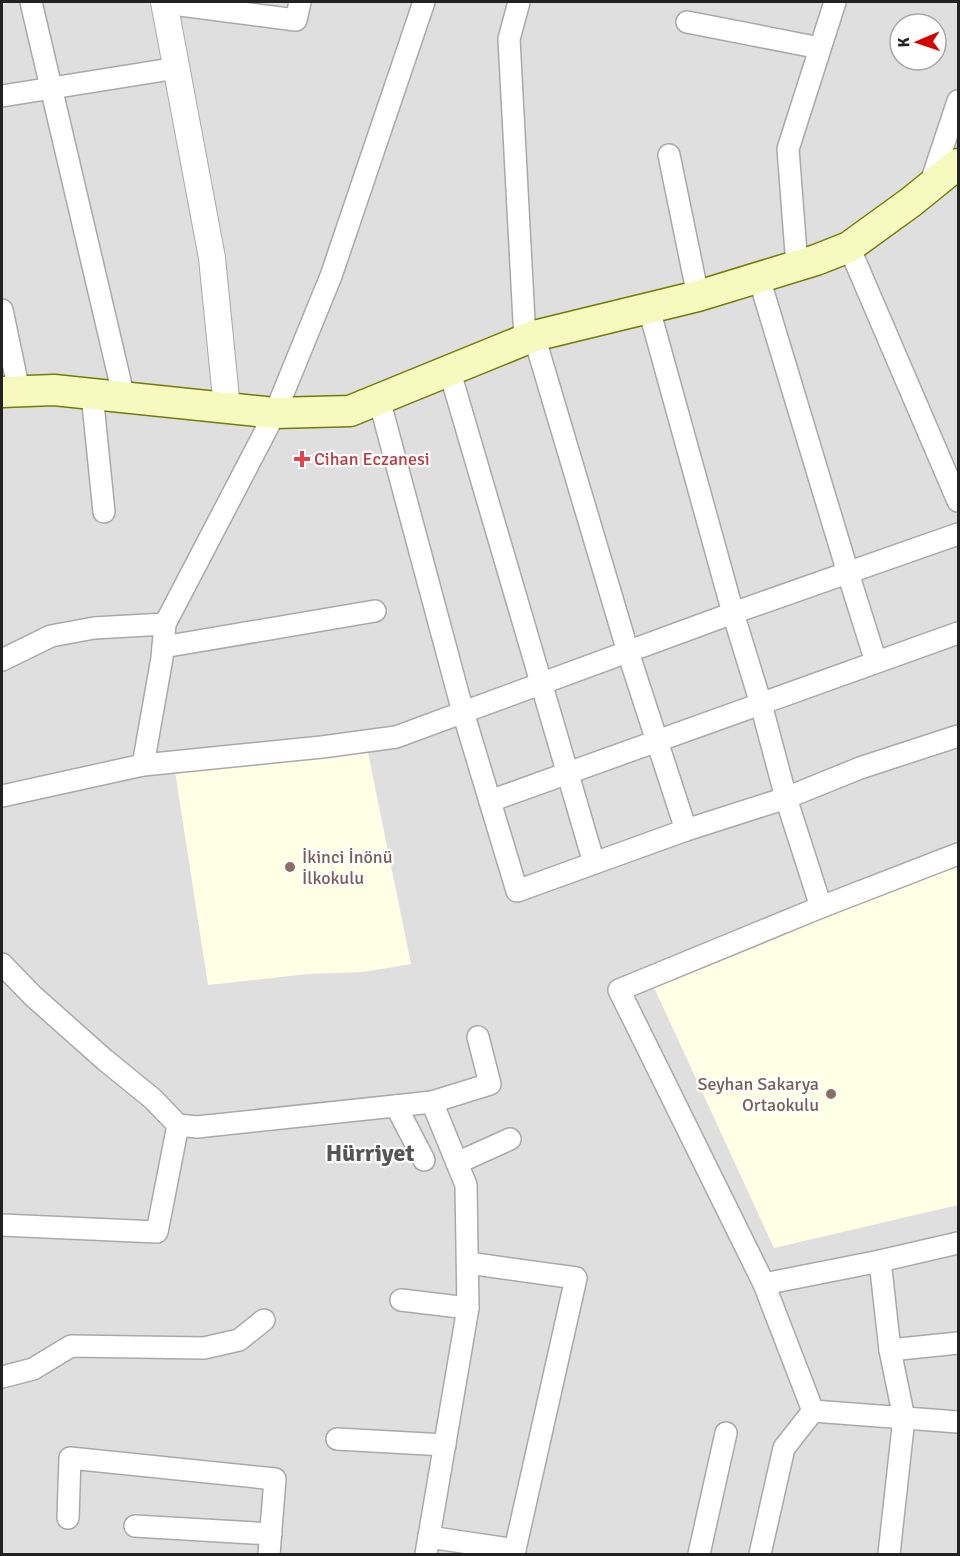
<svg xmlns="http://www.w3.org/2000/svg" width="960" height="1556" viewBox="0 0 960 1556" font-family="Signika,sans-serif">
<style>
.residential{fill:#e0dfdf;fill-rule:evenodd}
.education{fill:#ffffe5}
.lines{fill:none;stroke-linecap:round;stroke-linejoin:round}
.minor-casing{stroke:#a9a9a9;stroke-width:24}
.tertiary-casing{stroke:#a9a9a9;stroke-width:28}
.secondary-casing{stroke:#707d05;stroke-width:33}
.minor{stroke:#fff;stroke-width:21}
.tertiary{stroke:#fff;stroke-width:26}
.secondary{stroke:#f7fabf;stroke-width:30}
.health-dot{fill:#e0444e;stroke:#fff;stroke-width:2}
.education-dot{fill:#8d6e63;stroke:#fff;stroke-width:2}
.labels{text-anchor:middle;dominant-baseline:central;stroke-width:4.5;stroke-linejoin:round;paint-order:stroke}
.health-label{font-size:18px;fill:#be3a42;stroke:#fff;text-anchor:start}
.education-label{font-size:18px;fill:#785e54;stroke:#fff;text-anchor:start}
.district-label{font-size:24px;font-weight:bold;fill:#555;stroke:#fff}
</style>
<rect width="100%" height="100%" fill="#f2efe9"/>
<path class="residential" d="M2,2H958V1554H2ZM900,24H936V60H900Z"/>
<g class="education">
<path d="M365,738L411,964L363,972L308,974L208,985L175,771Z"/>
<path d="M958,853V1205L774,1248L652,983Z"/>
</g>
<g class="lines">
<defs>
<g id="minor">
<path d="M31,2L124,398"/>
<path d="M519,2L509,39L525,340"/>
<path d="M165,3L296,20L300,2"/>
<path d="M687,22L820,48"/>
<path d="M2,96L177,68"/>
<path d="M669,155L698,296"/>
<path d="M929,188L958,101"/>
<path d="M849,247L958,501"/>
<path d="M797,266L788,149L835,2"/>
<path d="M759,278L848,573L876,662"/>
<path d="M649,309L733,613L761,704L786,798L821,907"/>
<path d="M2,310L19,391"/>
<path d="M534,336L628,652L686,830"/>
<path d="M449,369L594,863"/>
<path d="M92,394L104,512"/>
<path d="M379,399L463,712L517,891L686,830L786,798L860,768L958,736"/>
<path d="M163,647L375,611"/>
<path d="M2,660L51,636L94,628L165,624"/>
<path d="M143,765L162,658L165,624L275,413L331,276L424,2"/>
<path d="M2,796L143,765L322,747L396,737L733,613L958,534"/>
<path d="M490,801L958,633"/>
<path d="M2,964L33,996L105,1060L153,1099L178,1125L197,1127L432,1102L490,1084L478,1037"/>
<path d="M396,1106L424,1160"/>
<path d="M457,1163L510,1139"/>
<path d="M2,1225L157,1232L178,1125"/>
<path d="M880,1261L890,1350L904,1418L889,1554"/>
<path d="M468,1263L576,1278L514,1554"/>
<path d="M764,1284L880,1261L958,1243"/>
<path d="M401,1300L468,1308"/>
<path d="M890,1350L958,1343"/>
<path d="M2,1377L33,1369L71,1346L204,1348L239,1340L264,1320"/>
<path d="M813,1411L764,1284L619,990L821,907L958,854"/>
<path d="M337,1439L445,1445"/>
<path d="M68,1518L70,1458L275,1479L269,1554"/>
<path d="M135,1526L271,1534"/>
<path d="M429,1537L515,1550"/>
<path d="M426,1554L468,1308L466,1185L432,1102"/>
<path d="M699,1554L726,1433"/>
<path d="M760,1554L784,1448L813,1411L958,1422"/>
</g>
<path id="tertiary" d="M164,2L212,258L227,408"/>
<path id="secondary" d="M2,392L54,390L275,413L350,411L534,336L698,296L816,260L849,247L911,202L958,164"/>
</defs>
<use href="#minor" class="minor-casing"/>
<use href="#tertiary" class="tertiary-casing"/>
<use href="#secondary" class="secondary-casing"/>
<use href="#minor" class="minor"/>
<use href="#tertiary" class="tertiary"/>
<use href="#secondary" class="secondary"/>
</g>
<path class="health-dot" d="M299 450h6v6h6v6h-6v6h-6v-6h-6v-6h6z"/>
<g class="education-dot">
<circle cx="290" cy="867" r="6"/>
<circle cx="831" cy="1094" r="6"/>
</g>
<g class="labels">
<g class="health-label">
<text x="314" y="459">Cihan Eczanesi</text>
</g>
<g class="education-label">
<text x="302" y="857">İkinci İnönü<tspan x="302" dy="21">İlkokulu</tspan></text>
<text x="819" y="1084" text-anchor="end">Seyhan Sakarya<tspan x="819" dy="21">Ortaokulu</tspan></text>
</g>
<g class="district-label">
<text x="370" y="1153">Hürriyet</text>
</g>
</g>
<rect width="960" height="1556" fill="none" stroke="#222222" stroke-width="6"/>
<g transform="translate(918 42) rotate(268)"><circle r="28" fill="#ffffff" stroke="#a7a7a7" stroke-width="1.5"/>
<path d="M0-4.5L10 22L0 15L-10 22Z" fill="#d40000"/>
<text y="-9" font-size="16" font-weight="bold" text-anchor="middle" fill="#222222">K</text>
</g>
</svg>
